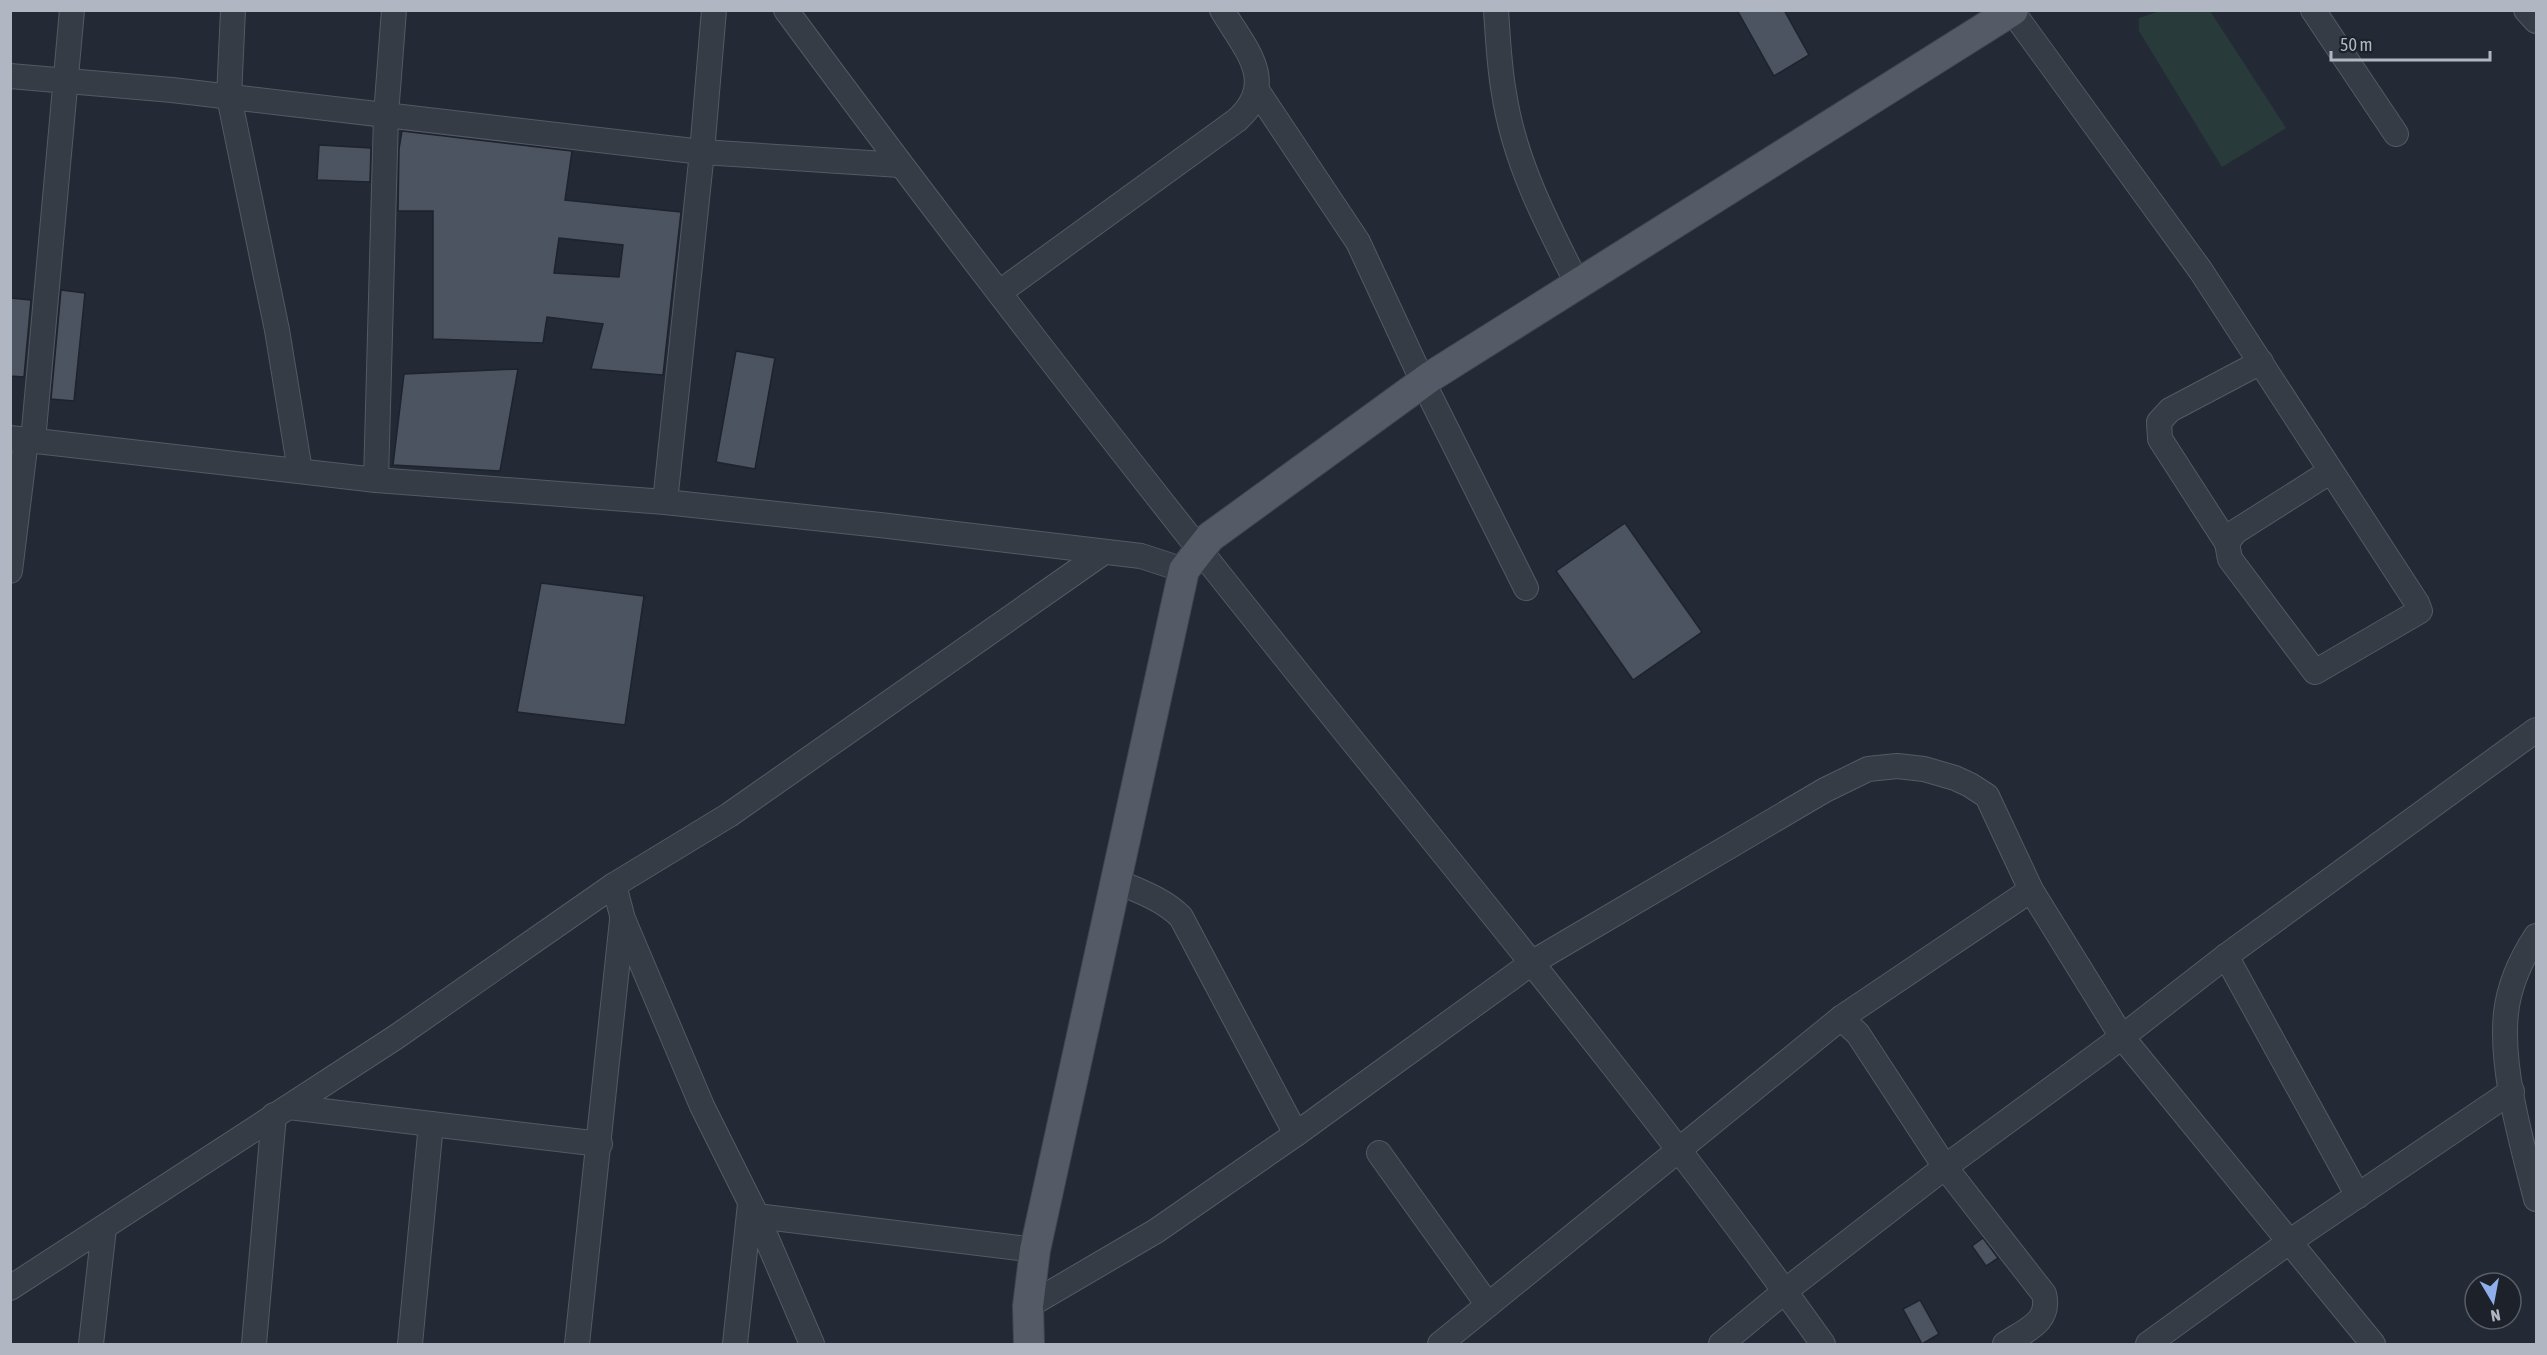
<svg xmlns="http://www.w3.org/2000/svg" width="2547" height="1355" viewBox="0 0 2547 1355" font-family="'Asap Condensed',sans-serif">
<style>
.green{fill:#293a3a}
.building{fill:#4c5461;stroke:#1e232d;stroke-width:1.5;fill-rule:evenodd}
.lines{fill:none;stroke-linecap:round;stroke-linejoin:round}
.minor-casing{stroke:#545a64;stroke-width:26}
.major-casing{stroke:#40454f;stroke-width:32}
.minor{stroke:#363c46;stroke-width:24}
.major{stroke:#545b66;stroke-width:30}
</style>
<rect width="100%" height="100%" fill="#232a35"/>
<path class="green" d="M2160,11H2210L2286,128L2222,167L2139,31V18Z"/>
<g class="building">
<path d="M1737,10H1784L1809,55L1774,76Z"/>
<path d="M402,131L572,151L565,200L681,212L663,375L591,369L603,324L547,317L543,343L433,339V211H398L399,149ZM559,238L623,245L619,277L554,273Z"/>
<path d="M319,145L371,148L370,182L317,180Z"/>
<path d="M61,290L85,293L74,401L51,399Z"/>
<path d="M10,298L31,300L24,377L10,376Z"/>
<path d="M736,351L775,358L755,469L716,462Z"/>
<path d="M518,369L500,471L393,465L404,374Z"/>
<path d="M1625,523L1702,632L1633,680L1556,571Z"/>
<path d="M541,583L644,596L625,725L517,712Z"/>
<path d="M1983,1238L1998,1258L1986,1266L1972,1246Z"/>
<path d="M1920,1300L1939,1334L1922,1344L1903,1309Z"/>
</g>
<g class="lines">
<defs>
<g id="minor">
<path d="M233,10L229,97L277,330L300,471"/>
<path d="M786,10C920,192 1059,372 1199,549C1408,814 1627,1070 1823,1344"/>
<path d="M1496,10C1498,38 1499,66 1504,93C1514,161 1547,224 1578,285"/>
<path d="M2016,10L2012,11L2201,271L2417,603L2420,611L2315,672L2230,559L2227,543L2235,532L2331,471"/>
<path d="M2313,10L2396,134"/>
<path d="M2526,10L2536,21"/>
<path d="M10,76L172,90L702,152L900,165"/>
<path d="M1258,92L1358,242L1423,382L1526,588"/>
<path d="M1000,292L1237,120C1279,82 1245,49 1222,10"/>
<path d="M10,438L376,480L665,502L880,525L1141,556L1184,570"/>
<path d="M33,441L72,10"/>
<path d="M376,480L386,115L394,10"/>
<path d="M665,502L702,152L714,10"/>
<path d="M2227,543L2160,439L2159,422L2170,410L2261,362"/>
<path d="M10,571L26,440"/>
<path d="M1116,881C1139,891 1163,899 1181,917L1296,1134"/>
<path d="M614,885L623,919L702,1106L757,1216L812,1344"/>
<path d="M2536,936C2521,959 2509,985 2506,1013C2500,1069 2522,1144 2536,1199"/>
<path d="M2226,956L2358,1196"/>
<path d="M1841,1018L1858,1034L1945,1167L2044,1294C2051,1322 2026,1330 2005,1344"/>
<path d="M289,1107L600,1144"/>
<path d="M1379,1153L1488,1305"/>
<path d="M757,1216L1035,1250"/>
<path d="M10,1288L396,1037L614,885L729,815L1104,552"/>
<path d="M1028,1306L1156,1231L1296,1134L1533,962L1825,790L1868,769L1897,766L1924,769L1955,778L1970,785L1987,796L2031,890L2122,1037L2373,1344"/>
<path d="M91,1344L104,1228"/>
<path d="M254,1344L274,1115"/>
<path d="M410,1344L431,1124"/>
<path d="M577,1344L622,920"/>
<path d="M735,1344L750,1204"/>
<path d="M1440,1344L1841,1018L2031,890"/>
<path d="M1721,1344L1785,1291L1945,1167L2122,1037L2226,956L2536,730"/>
<path d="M2148,1344L2289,1242L2512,1091"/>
</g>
<path id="major" d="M1029,1344L1028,1306L1035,1250L1184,570L1210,537L1430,377L2013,10"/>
</defs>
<use href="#minor" class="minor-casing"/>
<use href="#major" class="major-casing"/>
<use href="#minor" class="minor"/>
<use href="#major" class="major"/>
</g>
<rect width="2547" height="1355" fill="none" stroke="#b1b7c2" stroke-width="24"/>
<g transform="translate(2493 1301) rotate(170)"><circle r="28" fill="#1c212a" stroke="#585d67" stroke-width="1.5"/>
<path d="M0-4.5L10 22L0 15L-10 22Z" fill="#8faeea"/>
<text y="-9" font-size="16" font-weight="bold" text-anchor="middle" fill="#b1b7c2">N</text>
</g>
<path d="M2331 51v9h159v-9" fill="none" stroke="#b1b7c2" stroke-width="3"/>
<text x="2340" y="51" font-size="18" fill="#b1b7c2" stroke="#1c212a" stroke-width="4.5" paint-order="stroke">50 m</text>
</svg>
